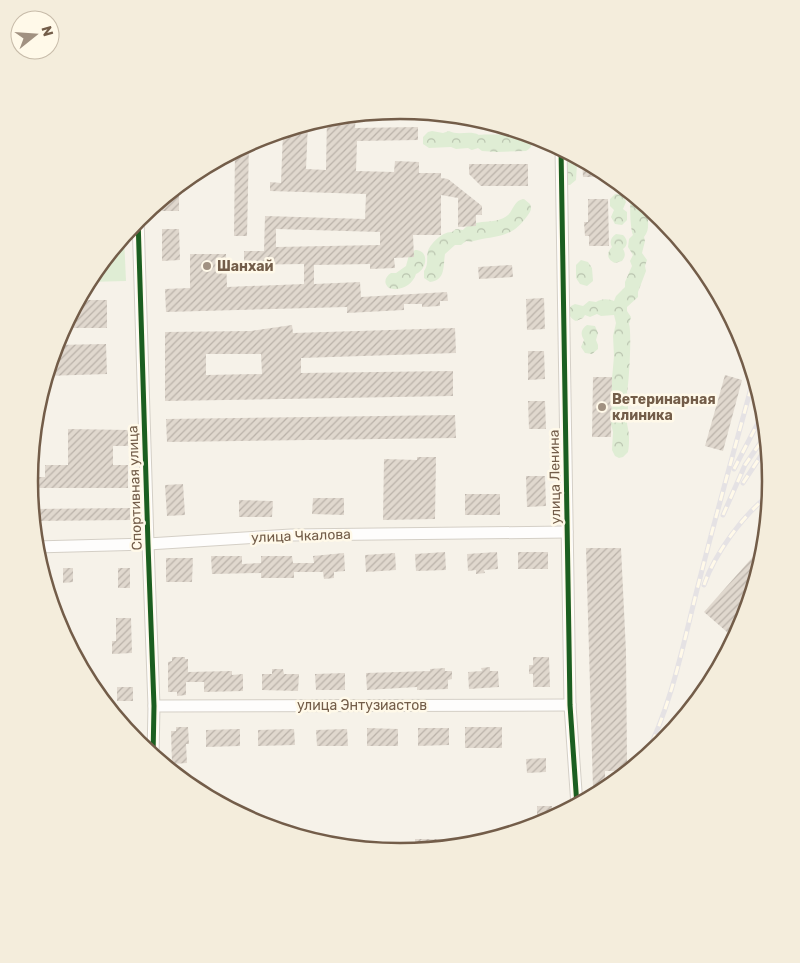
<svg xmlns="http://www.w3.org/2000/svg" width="800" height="963" viewBox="0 0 800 963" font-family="Rubik,sans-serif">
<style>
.grass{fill:#dfedd4}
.forest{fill:url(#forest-crowns)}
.building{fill:url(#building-hatch);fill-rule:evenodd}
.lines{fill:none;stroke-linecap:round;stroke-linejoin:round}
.street-casing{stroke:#d4cfc6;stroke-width:13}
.street{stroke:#fefdfc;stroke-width:11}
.rail-casing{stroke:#e5e2e4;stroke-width:5}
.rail{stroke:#fff9e9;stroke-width:3;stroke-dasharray:9;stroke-linecap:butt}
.cycleway-casing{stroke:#fff9e9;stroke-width:8}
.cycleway{stroke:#1b5e20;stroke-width:5}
.poi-dot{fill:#a19181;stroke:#fff9e9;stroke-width:2}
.labels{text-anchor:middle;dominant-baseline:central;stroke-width:5;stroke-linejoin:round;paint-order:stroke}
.poi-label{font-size:14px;font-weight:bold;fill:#735d49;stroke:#fff9e9;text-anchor:start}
.street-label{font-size:14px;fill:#735d49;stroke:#fff9e9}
.rim{fill:none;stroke:#735d49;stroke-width:2.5}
</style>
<defs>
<pattern id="forest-crowns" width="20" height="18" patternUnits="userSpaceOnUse" patternTransform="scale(1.25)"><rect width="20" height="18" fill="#dfedd4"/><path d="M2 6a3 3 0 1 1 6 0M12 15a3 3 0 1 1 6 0" fill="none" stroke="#b9c3ae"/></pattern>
<pattern id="building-hatch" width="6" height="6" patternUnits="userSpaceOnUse" patternTransform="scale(1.25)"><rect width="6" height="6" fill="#e0d8ce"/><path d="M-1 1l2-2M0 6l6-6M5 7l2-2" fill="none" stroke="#bab2a9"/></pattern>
</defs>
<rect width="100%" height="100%" fill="#f6f2e9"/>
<path class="grass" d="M124,236L126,281L88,282L91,275Z"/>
<g class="forest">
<path d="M432,131L443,133L449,131C458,136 470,130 479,135C484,134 531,135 534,136H529C534,142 533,147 526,151L497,152L482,151L478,148L472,150L468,148L456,149L451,147L429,148L423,144V137L428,132Z"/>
<path d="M560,148L576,157L575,159L577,164L576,180L570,185H566Z"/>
<path d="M615,194L623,195L626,202L623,209L627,212V220L622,225L615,224L611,217L614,210L610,206V199Z"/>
<path d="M632,194L646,205L647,208C647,218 651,229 644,237L645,241L642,253L647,260L645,266L646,271L638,292V297L627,307V311L631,317L629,324C632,332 629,383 627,393C629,399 628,410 627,417C626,424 629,430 629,436C629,442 629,447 628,452L623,457L619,458L615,456L612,450L613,432L610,420L613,402L611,390L614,356L613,336L616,323L614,315L601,316L597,314L590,317L585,315L583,318L576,321C569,318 567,312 571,306L575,304L583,306L589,301L596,302C602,298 609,299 614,301L616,296L625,287V282L632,266L630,261L633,255L628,247L629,239L633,235C630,229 629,199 632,194Z"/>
<path d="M524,199L530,204C532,209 531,210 528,215C515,234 503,236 482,239C476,240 472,243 466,241L461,245H455L445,254C443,266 446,280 430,282L424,278V271C429,264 426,259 428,251C430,244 443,231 452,232L456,229L463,230C474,217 496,226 508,215C514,209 514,200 524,199Z"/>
<path d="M616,234L623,235C628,240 628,245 623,249C626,254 625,257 622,261L615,263C607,260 606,253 612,247C609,242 611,237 616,234Z"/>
<path d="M415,250C430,250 427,270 416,274C413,285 399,292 389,288C383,283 385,277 391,273H396L406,266L409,255Z"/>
<path d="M581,260L588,262L592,268L593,281L587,286L580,284L576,278V265Z"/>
<path d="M587,325L595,326L598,333L596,340L598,345V349L592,354L585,353L581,347L584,340C580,334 581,329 587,325Z"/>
</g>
<g class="building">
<path d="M356,115L355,128L418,127V140L357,141L356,171L394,172L395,161L419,162V173H441V178L448,179L482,206V215H476V226L458,227V198L441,195V235H413L414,257L394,258L395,268L370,269V264L314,265V284L360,282L361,297L447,292L448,301H440V306L422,307V304H404V310L347,313V307L166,312L165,289L190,288V254H226L227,287L304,284V264L244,265V251H264L265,216L365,219L366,194L270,191V182L281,183L283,131L308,123L306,169L326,170L327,117ZM276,229L380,232V245L276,247Z"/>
<path d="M249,144L247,236H234L235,151Z"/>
<path d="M582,160L606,173L612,177H583Z"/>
<path d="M469,164H528V186H481L469,174Z"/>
<path d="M179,185V211H162V199Z"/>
<path d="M588,199H608L609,246H589V236H585L584,222H588Z"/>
<path d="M162,229H179L180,260L162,261Z"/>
<path d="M512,265L513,277L479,279L478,267Z"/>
<path d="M544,298L545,329L527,330L526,299Z"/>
<path d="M78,300H107V328H63Z"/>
<path d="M292,325L293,333L455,328L456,353L301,358V373L453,371V396L165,401V332L251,331ZM206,354H261L262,374L206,375Z"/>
<path d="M106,344L107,374L46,376L55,345Z"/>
<path d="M528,351H544L545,379L528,380Z"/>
<path d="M725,375L742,380L723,451L705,446Z"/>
<path d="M593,377H612L611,437H592Z"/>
<path d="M528,401H545L546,429H529Z"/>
<path d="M455,415L456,438L167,442L166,419Z"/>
<path d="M68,429L128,430V446H113V465H128V488H29V477H45V465H68Z"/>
<path d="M417,457H436L435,519L383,520L384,459L417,460Z"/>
<path d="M526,476H545L546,506L527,507Z"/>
<path d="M183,484L185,515L167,516L165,485Z"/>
<rect x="465" y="494" width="35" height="21"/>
<path d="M313,498H344V515L312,514Z"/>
<path d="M239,500L273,501L272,517H239Z"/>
<path d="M130,508V520L33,521L31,509Z"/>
<path d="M765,543L764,554L743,624L735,639L704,612Z"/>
<path d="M586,548H621L626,652L627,764L622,765V771H605V789H593Z"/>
<path d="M445,552L446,570L416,571L415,554Z"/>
<path d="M497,552L498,569L484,570L485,573L476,574V570L468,571L467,554Z"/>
<rect x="518" y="552" width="30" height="17"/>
<path d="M344,553L345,571L334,572V578L324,579L323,572H294V578H261V573L212,574L211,556H242V564L261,563V556H292L293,563H314L313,556Z"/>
<path d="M395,553L396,570L366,572L365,555Z"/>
<path d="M166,558H193L192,582H166Z"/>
<path d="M63,568H73V582L63,583Z"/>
<rect x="118" y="568" width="12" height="20"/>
<path d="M116,618H131L132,653L112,654V641H116Z"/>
<path d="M172,657H185V659H188V672L232,671V675L243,674V691L204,692V682H186V695L177,696V692H168V662L172,661Z"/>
<path d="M533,657H549L550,687H533V674H529V665H533Z"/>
<path d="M490,667V671H498L499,687L469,689L468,672L482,671L481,668Z"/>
<path d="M445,668V671H452V679L448,680V689L417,690V687L367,690L366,673L430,671V669Z"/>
<path d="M272,669H283L284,674H299L298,691L262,690V674H272Z"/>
<path d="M345,673V690H316L315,674Z"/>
<rect x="117" y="687" width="16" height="14"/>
<path d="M176,727H188L189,744H186L187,763L172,764L171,731H176Z"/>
<rect x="465" y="727" width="37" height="21"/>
<path d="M367,728L398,729V746H367Z"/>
<path d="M418,728H449V745L418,746Z"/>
<path d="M240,729V746L206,747V730Z"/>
<path d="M294,729L295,745L258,746V730Z"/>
<path d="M347,729L348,746H317L316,730Z"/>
<path d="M546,758V772L527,773L526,759Z"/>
<path d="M537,806H552V819L537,826Z"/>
<path d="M415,839H445V848L415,851Z"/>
</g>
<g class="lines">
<defs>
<g id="street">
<path d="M561,148L570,705L577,806"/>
<path d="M138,218L148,544L154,706L153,757"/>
<path d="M35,547L148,544L291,535L567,532"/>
<path d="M154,706L570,705"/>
</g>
</defs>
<use href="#street" class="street-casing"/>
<use href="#street" class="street"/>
<defs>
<g id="rail">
<path d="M734,469L760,419L765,413"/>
<path d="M743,483L768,445"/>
<path d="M723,515L745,465L767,433"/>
<path d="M704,585C715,553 743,515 770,494"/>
<path d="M644,759C673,703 684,639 700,578C717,511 736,444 754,377"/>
</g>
</defs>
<use href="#rail" class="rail-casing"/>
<use href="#rail" class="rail"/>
<defs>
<g id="cycleway">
<path d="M561,148L570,705L577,806"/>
<path d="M138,218L148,544L154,706L153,757"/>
</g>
</defs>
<use href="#cycleway" class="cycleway-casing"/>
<use href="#cycleway" class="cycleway"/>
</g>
<g class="poi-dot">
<circle cx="207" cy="266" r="5"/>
<circle cx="602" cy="407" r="5"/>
</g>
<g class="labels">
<g class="poi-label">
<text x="217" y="266">Шанхай</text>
<text x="612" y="399">Ветеринарная<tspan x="612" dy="16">клиника</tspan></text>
</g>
<g class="street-label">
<text transform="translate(555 477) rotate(-91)">улица Ленина</text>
<text transform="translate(135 488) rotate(-92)">Спортивная улица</text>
<text transform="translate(301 536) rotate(-2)">улица Чкалова</text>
<text x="362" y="705">улица Энтузиастов</text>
</g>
</g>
<path d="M0 0H800V963H0ZM38 481a362 362 0 1 1 724 0a362 362 0 1 1-724 0Z" fill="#f4eddc" fill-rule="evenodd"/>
<path class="rim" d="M38 481a362 362 0 1 1 724 0a362 362 0 1 1-724 0Z"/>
<g transform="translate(35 35) rotate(73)"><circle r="24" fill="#fff9e9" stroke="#c7bba9"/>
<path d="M0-4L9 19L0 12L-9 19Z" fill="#a19181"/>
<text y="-8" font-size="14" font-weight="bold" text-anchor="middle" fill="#735d49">N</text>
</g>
</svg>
